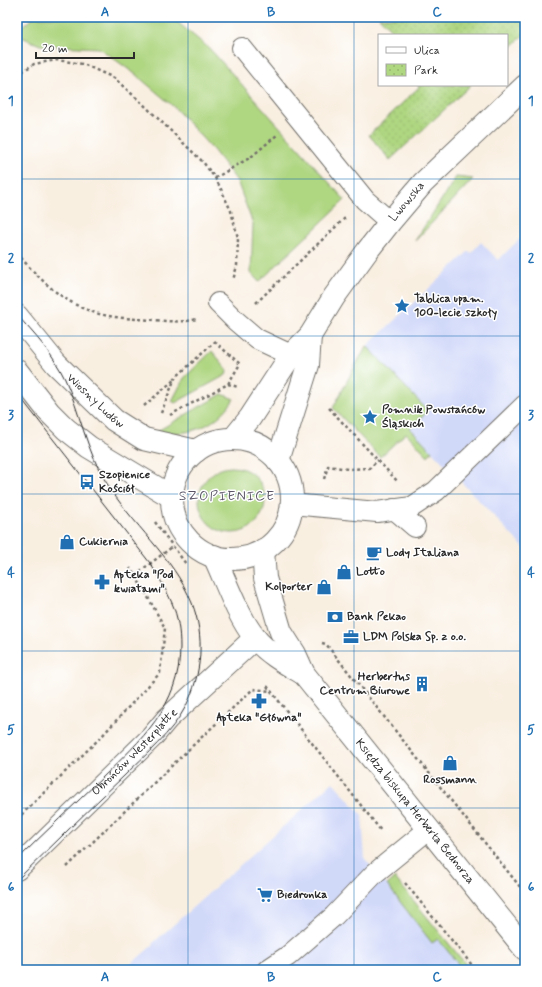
<svg xmlns="http://www.w3.org/2000/svg" width="542" height="987" viewBox="0 0 542 987" font-family="Mynerve,sans-serif">
<style>
.built{fill:#d1d9f9}
.grass{fill:#afd681;stroke:#6d8056}
.park{fill:url(#park-dots);stroke:#6d8056}
.lines{fill:none;stroke-linecap:round;stroke-linejoin:round}
.service-casing{stroke:#73706b;stroke-width:22}
.pedestrian-casing{stroke:#73706b;stroke-width:24}
.tertiary-casing{stroke:#73706b;stroke-width:24}
.path{stroke:#73706b;stroke-width:2.5;stroke-dasharray:3 3;stroke-linecap:butt}
.service{stroke:#fff;stroke-width:20}
.pedestrian{stroke:#fff;stroke-width:22}
.tertiary{stroke:#fff;stroke-width:22}
.tram{stroke:#2b2b2b;stroke-width:1}
.grid{fill:none;stroke:#1f6fb2;stroke-width:1;stroke-opacity:0.55}
.labels{text-anchor:middle;dominant-baseline:central;stroke-width:3;stroke-linejoin:round;paint-order:stroke}
.street-label{font-size:12px;fill:#2b2b2b;stroke:#fff}
.poi-label{font-size:12px;font-weight:bold;fill:#2b2b2b;stroke:#fff;text-anchor:start}
.quarter-label{font-size:14px;letter-spacing:1px;fill:#5b5566;stroke:#fff}
.neatline{fill:none;stroke:#1f6fb2;stroke-width:1.5}
.grid-label{font-size:13px;text-anchor:middle;font-weight:bold;fill:#1f6fb2}
</style>
<defs>
<pattern id="park-dots" width="8" height="8" patternUnits="userSpaceOnUse"><rect width="8" height="8" fill="#afd681"/><path d="M2 2h.1M6 6h.1" fill="none" stroke="#97b870" stroke-width="1.8" stroke-linecap="round"/></pattern>
</defs>
<rect width="100%" height="100%" fill="#fff"/>
<filter id="ink" filterUnits="userSpaceOnUse"><feTurbulence type="fractalNoise" baseFrequency=".025" numOctaves="2"/><feDisplacementMap in="SourceGraphic" scale="8" xChannelSelector="R" yChannelSelector="G"/><feConvolveMatrix kernelMatrix="1 2 1 2 8 2 1 2 1" color-interpolation-filters="sRGB"/></filter>
<filter id="wash" filterUnits="userSpaceOnUse"><feTurbulence type="fractalNoise" baseFrequency=".012" numOctaves="4" result="noise"/><feDisplacementMap in="SourceGraphic" scale="16" xChannelSelector="R" yChannelSelector="G"/><feGaussianBlur stdDeviation="0.9" result="paint"/><feColorMatrix in="noise" values="0 0 0 0 0 0 0 0 0 0 0 0 0 0 0 0 0 1.4 0 .05"/><feComposite in="paint" operator="in"/></filter>
<g filter="url(#wash)">
<rect width="100%" height="100%" fill="#f9efe1"/>
<g class="built">
<path d="M522,237L525,240V549L410,428L428,411L367,346L469,251L471,253L481,242L498,260Z"/>
<path d="M333,782L362,815L365,859L387,885L432,943L438,938L463,970H124L153,945L152,944Z"/>
</g>
<g class="grass">
<path d="M34,17H171L210,49L345,200L259,282L251,273L253,224L237,181L214,151L174,107L135,74L99,48L40,45L17,35V31Z"/>
<path d="M456,177L473,179L415,241Z"/>
<path d="M367,346L428,411L410,428L432,451L428,456L406,433L380,457L333,408L354,368Z"/>
<path d="M212,351L228,370L226,375L175,403L172,401L184,378Z"/>
<path d="M222,394L234,399C217,426 189,437 158,432L159,430Z"/>
<circle cx="232" cy="500" r="33"/>
<path d="M395,878L468,967L470,970H463L438,939L432,943L387,885Z"/>
</g>
<g class="park">
<path d="M379,17H525V34L507,51V35H396Z"/>
<path d="M418,85H471L390,160L369,135L419,87Z"/>
</g>
</g>
<g filter="url(#ink)">
<g class="lines">
<defs>
<g id="service">
<path d="M242,48L365,200L390,222"/>
<path d="M218,303L236,321L257,339L291,355"/>
<path d="M292,504L377,512L412,507L436,491L525,405"/>
<path d="M394,509L415,527"/>
<path d="M267,970L288,956L334,916L375,873L429,829"/>
</g>
<g id="pedestrian">
<path id="s1" d="M17,869L152,737L167,719L255,638"/>
</g>
<g id="tertiary">
<path id="s2" d="M17,316L56,364L114,420L144,439L196,451"/>
<path d="M17,371L49,412L66,429L89,447L172,497"/>
<path id="s3" d="M233,439L250,418L291,355L310,336L334,297L368,250L390,222L423,183L525,86"/>
<circle cx="232" cy="499" r="60"/>
<path d="M278,461L308,365L310,336"/>
<path id="s4" d="M263,550L265,578L281,632L295,654L304,674L525,949"/>
<path d="M214,556C226,582 237,615 255,638C268,654 287,664 304,674"/>
</g>
</defs>
<use href="#service" class="service-casing"/>
<use href="#pedestrian" class="pedestrian-casing"/>
<use href="#tertiary" class="tertiary-casing"/>
<g class="path">
<path d="M17,75L34,64L57,60L83,64L114,78L142,103L203,162L215,178L220,187L231,211L238,238L237,266L233,280"/>
<path d="M215,178L251,157L277,135"/>
<path d="M17,253C38,278 62,302 93,312C109,318 136,319 154,320C165,321 186,323 196,319"/>
<path d="M256,303L345,218"/>
<path d="M228,384L238,387"/>
<path d="M144,406L175,379"/>
<path d="M329,408L398,482"/>
<path d="M161,413L175,378L217,340"/>
<path d="M170,415L228,384L240,364L215,342"/>
<path d="M324,479L328,466L348,469L370,468L378,460"/>
<path d="M155,522L186,564"/>
<path d="M135,575L172,547"/>
<path d="M322,643L326,644L525,893"/>
<path d="M267,686L382,832"/>
<path d="M17,819L101,737L160,673L165,628L144,590L130,568"/>
<path d="M67,867L187,751L253,689L270,691"/>
<path d="M405,883L476,970"/>
</g>
<use href="#service" class="service"/>
<use href="#pedestrian" class="pedestrian"/>
<use href="#tertiary" class="tertiary"/>
<g class="tram">
<path d="M17,315C35,335 53,354 65,379C80,412 86,450 106,482C131,524 173,556 192,603C205,636 202,674 186,706C172,733 145,755 124,776C88,810 53,845 17,880"/>
<path d="M17,393L150,563C158,576 166,589 172,603C178,617 180,632 180,647C180,706 141,740 102,778C74,805 45,832 17,860"/>
</g>
</g>
</g>
<path class="grid" d="M188,17V970M354,17V970M17,179H525M17,336H525M17,494H525M17,651H525M17,808H525"/>
<defs>
<symbol id="sight-bare" viewBox="-9 -9 18 18"><path d="M0-6L1.8-2.2L6-1.7L2.9 1.2L3.7 5.4L0 3.3L-3.7 5.4L-2.9 1.2L-6-1.7L-1.8-2.2Z" fill="#1f6fb2" stroke="#fff" stroke-width="2.5" paint-order="stroke"/></symbol>
<symbol id="bus-bare" viewBox="-9 -9 18 18"><path d="M-5-6H5V4H4V6H2V4H-2V6H-4V4H-5ZM-3.5-4V0h7V-4ZM-3.5 1.2v1.5H-2V1.2ZM2 1.2v1.5H3.5V1.2Z" fill="#1f6fb2" stroke="#fff" stroke-width="2.5" paint-order="stroke"/></symbol>
<symbol id="shop-bare" viewBox="-9 -9 18 18"><path d="M-5-2.5h2.3a2.7 3.5 0 0 1 5.4 0H5L5.5 6h-11ZM-1.5-2.5h3a1.5 2.3 0 0 0-3 0Z" fill="#1f6fb2" stroke="#fff" stroke-width="2.5" paint-order="stroke"/></symbol>
<symbol id="cafe-bare" viewBox="-9 -9 18 18"><path d="M-5.5-4.5H6V0H3Q3 3.5 0 3.5H-2.5Q-5.5 3.5-5.5 0ZM3-3.2v2h1.7v-2ZM-6 4.5H4V6H-6Z" fill="#1f6fb2" stroke="#fff" stroke-width="2.5" paint-order="stroke"/></symbol>
<symbol id="pharmacy-bare" viewBox="-9 -9 18 18"><path d="M-2-6h4v4h4v4h-4v4h-4v-4h-4v-4h4Z" fill="#1f6fb2" stroke="#fff" stroke-width="2.5" paint-order="stroke"/></symbol>
<symbol id="bank-bare" viewBox="-9 -9 18 18"><path d="M-6-4H6V4H-6ZM0-2.3a2.3 2.3 0 1 0 0 4.6a2.3 2.3 0 1 0 0-4.6Z" fill="#1f6fb2" stroke="#fff" stroke-width="2.5" paint-order="stroke"/></symbol>
<symbol id="office-bare" viewBox="-9 -9 18 18"><path d="M-6-3h4V-5.5h4V-3h4V5H-6ZM-1-4.5V-3h2v-1.5ZM-6 0V1H6V0Z" fill="#1f6fb2" stroke="#fff" stroke-width="2.5" paint-order="stroke"/></symbol>
<symbol id="building-bare" viewBox="-9 -9 18 18"><path d="M-4-6H4V6H1V3H-1V6H-4ZM-2.5-4.3h1.7v1.8h-1.7ZM.8-4.3h1.7v1.8H.8ZM-2.5-1h1.7V.8h-1.7ZM.8-1h1.7V.8H.8Z" fill="#1f6fb2" stroke="#fff" stroke-width="2.5" paint-order="stroke"/></symbol>
<symbol id="supermarket-bare" viewBox="-9 -9 18 18"><path d="M-6-5.5h2.5l.6 2H6L4.5 2H-2.5L-4.4-4H-6ZM-1.5 3.2a1.3 1.3 0 1 0 .1 0ZM3 3.2a1.3 1.3 0 1 0 .1 0Z" fill="#1f6fb2" stroke="#fff" stroke-width="2.5" paint-order="stroke"/></symbol>
</defs>
<g fill-rule="evenodd">
<use href="#sight-bare" x="391" y="295" width="22" height="22"/>
<use href="#sight-bare" x="359" y="406" width="22" height="22"/>
<use href="#bus-bare" x="76" y="471" width="22" height="22"/>
<use href="#shop-bare" x="56" y="531" width="22" height="22"/>
<use href="#cafe-bare" x="363" y="542" width="22" height="22"/>
<use href="#shop-bare" x="333" y="561" width="22" height="22"/>
<use href="#pharmacy-bare" x="91" y="571" width="22" height="22"/>
<use href="#shop-bare" x="313" y="576" width="22" height="22"/>
<use href="#bank-bare" x="324" y="606" width="22" height="22"/>
<use href="#office-bare" x="340" y="626" width="22" height="22"/>
<use href="#building-bare" x="411" y="673" width="22" height="22"/>
<use href="#pharmacy-bare" x="248" y="690" width="22" height="22"/>
<use href="#shop-bare" x="439" y="752" width="22" height="22"/>
<use href="#supermarket-bare" x="254" y="884" width="22" height="22"/>
</g>
<g class="labels">
<g class="street-label">
<text stroke="none"><textPath href="#s3" startOffset="295">Lwowska</textPath></text>
<text stroke="none"><textPath href="#s2" startOffset="116">Wiosny Ludów</textPath></text>
<text stroke="none"><textPath href="#s1" startOffset="166">Obrońców Westerplatte</textPath></text>
<text stroke="none"><textPath href="#s4" startOffset="309">Księdza biskupa Herberta Bednorza</textPath></text>
</g>
<g class="poi-label">
<text x="414" y="299">Tablica upam.<tspan x="414" dy="14">100-lecie szkoły</tspan></text>
<text x="382" y="410">Pomnik Powstańców<tspan x="382" dy="14">Śląskich</tspan></text>
<text x="99" y="475">Szopienice<tspan x="99" dy="14">Kościół</tspan></text>
<text x="79" y="542">Cukiernia</text>
<text x="386" y="553">Lody Italiana</text>
<text x="356" y="572">Lotto</text>
<text x="114" y="575">Apteka "Pod<tspan x="114" dy="14">kwiatami"</tspan></text>
<text x="312" y="587" text-anchor="end">Kolporter</text>
<text x="347" y="617">Bank Pekao</text>
<text x="363" y="637">LDM Polska Sp. z o.o.</text>
<text x="410" y="677" text-anchor="end">Herbertus<tspan x="410" dy="14">Centrum Biurowe</tspan></text>
<text x="259" y="718" text-anchor="middle">Apteka "Główna"</text>
<text x="450" y="780" text-anchor="middle">Rossmann</text>
<text x="277" y="895">Biedronka</text>
</g>
<g class="quarter-label">
<text x="227" y="496">SZOPIENICE</text>
</g>
</g>
<rect width="542" height="987" fill="none" stroke="#fff" stroke-width="44"/>
<rect x="378" y="34" width="130" height="52" fill="#ffffff" stroke="#aaaaaa"/>
<rect x="386" y="47" width="20" height="6" fill="#ffffff" stroke="#aaaaaa"/>
<text x="414" y="54" font-size="12" fill="#2b2b2b">Ulica</text>
<rect x="386" y="64" width="20" height="12" fill="url(#park-dots)" stroke="#aaaaaa"/>
<text x="414" y="74" font-size="12" fill="#2b2b2b">Park</text>
<path d="M36 52v6h98v-6" fill="none" stroke="#2b2b2b" stroke-width="2"/>
<text x="42" y="52" font-size="12" fill="#2b2b2b" stroke="#ffffff" stroke-width="3" paint-order="stroke">20 m</text>
<rect x="22" y="22" width="498" height="943" class="neatline"/>
<g class="grid-label">
<text x="105" y="16">A</text>
<text x="271" y="16">B</text>
<text x="437" y="16">C</text>
<text x="11" y="105">1</text>
<text x="531" y="105">1</text>
<text x="11" y="262">2</text>
<text x="531" y="262">2</text>
<text x="11" y="419">3</text>
<text x="531" y="419">3</text>
<text x="11" y="577">4</text>
<text x="531" y="577">4</text>
<text x="11" y="734">5</text>
<text x="531" y="734">5</text>
<text x="11" y="891">6</text>
<text x="531" y="891">6</text>
<text x="105" y="981">A</text>
<text x="271" y="981">B</text>
<text x="437" y="981">C</text>
</g>
</svg>
